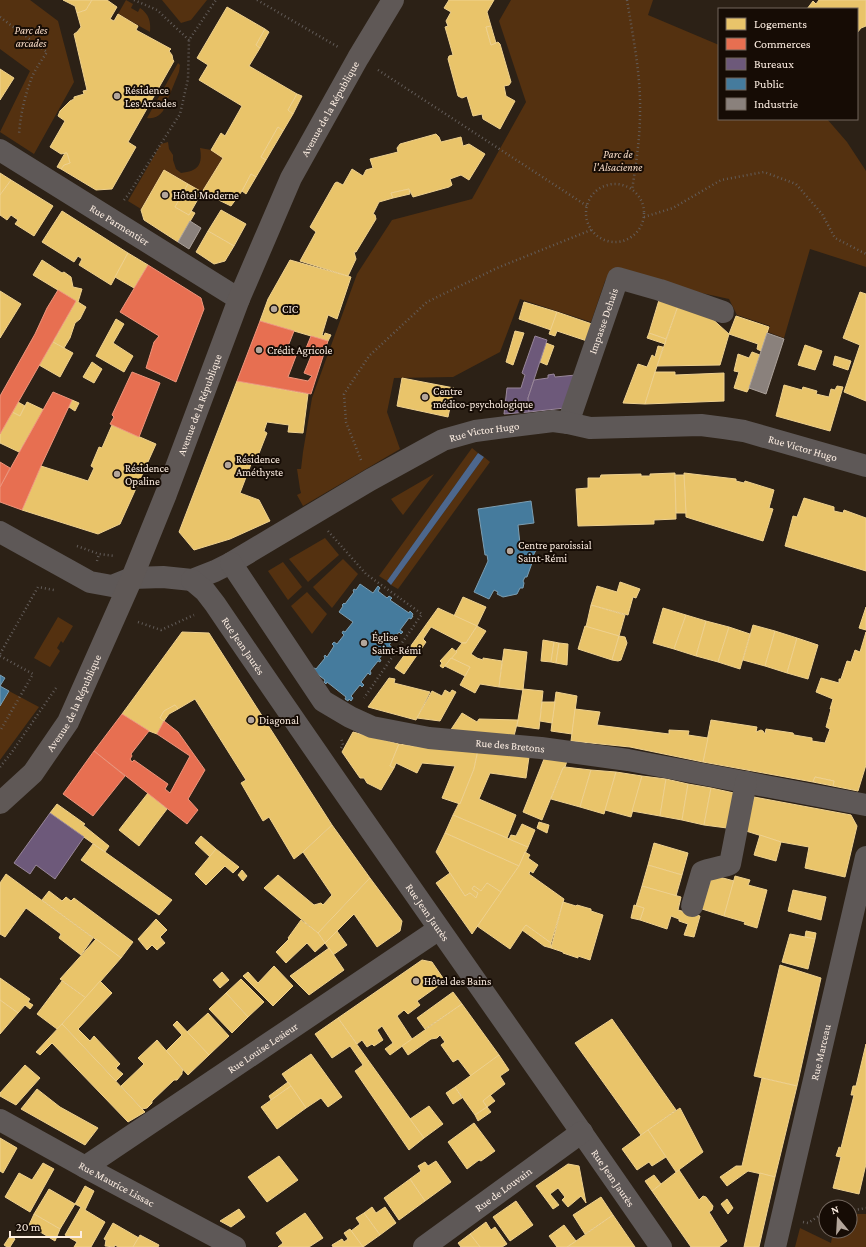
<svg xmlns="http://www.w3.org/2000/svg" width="866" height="1247" viewBox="0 0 866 1247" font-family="'Crimson Pro',serif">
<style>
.green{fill:#543110}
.water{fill:#4d678d}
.homes{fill:#e9c46a;stroke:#efd18e}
.shops{fill:#e76f51;stroke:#ee957c}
.offices{fill:#6d597a;stroke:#988699}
.public{fill:#457b9d;stroke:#7c9eb2}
.industry{fill:#8a817c;stroke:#aca29b}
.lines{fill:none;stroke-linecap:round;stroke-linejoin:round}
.path{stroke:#635d5a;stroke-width:2.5;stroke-dasharray:1 3;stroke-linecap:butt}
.minor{stroke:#5e5857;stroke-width:22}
.major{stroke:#5f5856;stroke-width:22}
.poi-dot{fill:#b4a69b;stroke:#160c05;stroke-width:1.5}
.labels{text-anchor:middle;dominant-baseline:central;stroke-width:4;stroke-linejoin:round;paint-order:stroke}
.park-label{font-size:11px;font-style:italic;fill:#f7dbc6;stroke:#160c05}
.poi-label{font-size:11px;fill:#fdeee2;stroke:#160c05;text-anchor:start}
.street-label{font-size:11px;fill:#fdeee2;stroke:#160c05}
</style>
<rect width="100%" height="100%" fill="#2c2116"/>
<g class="green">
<path d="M0,0H30L58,21L74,82L34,154L0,132L30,71L0,49Z"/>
<path d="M126,0L133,4L131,8L138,12L140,8C149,14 151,22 150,32L118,14Z"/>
<path d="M162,0H207L191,20L181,23Z"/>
<path d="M511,0H653L648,15L719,45V119H827L847,142L866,171V267L810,249L784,338L768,332L770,326L737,315L729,299L656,283L614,269L605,281L591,322L520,299L500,352L453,377L394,378L387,412L400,449L303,506L297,495L301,493L300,489L297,469H301L303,452L312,398L357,274L392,220L472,199L526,102L499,21Z"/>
<path d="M178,63L180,65L179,72L163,111C159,116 154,119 147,118Z"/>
<path d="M168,142L169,149L173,155V160L176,169L181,173C198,171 203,165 200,148L211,150L223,158L202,192L164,171L141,209L128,201L161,144Z"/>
<path d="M472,448L478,453L387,581L379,576Z"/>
<path d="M484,457L490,462L398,589L391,585Z"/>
<path d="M434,474L403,515L399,510L391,499Z"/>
<path d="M325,538L339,555L308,582L289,559Z"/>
<path d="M343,559L358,574L332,608L313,587Z"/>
<path d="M283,562L302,587L288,600L268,571Z"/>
<path d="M307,592L327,614L312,634L291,606Z"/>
<path d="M58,617L73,626L63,643L61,641L57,648L60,651L50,667L34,658Z"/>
<path d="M9,691L39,707L0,760V706Z"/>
<path d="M850,1214H866V1247H795L800,1228L831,1243L833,1231H850Z"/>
</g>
<path class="water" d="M478,453L484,457L391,585L387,581Z"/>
<g class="homes">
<path d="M63,0H92L86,10L77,13L75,6Z"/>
<path d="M92,0H107L117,7L110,19L114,21L118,14L138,26L136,30L171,49L169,51L172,55L173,60L174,61L128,142L136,147L112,189L96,190L61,169L64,165L70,163L67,153L61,154L50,147L65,121L58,116L60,111L70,101L74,99V97L84,94L83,91L87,90L74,34L77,32L81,27L77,13L86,10Z"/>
<path d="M449,0H494L487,12L491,26L486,27L491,45L498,42L500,44L511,82L509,85L504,86L506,96L515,101L500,129L483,119L482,114L473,116L467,96L462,98L458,96L448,59L449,56L453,55L445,27L448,26L446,21L451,12L444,8Z"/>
<path d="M819,0H866V26L861,28L857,33V9H807L813,1L816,4Z"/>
<path d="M227,7L265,29L256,45L260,48L249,66L297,94L288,110L293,114L283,131L278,127L261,157L266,160L256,177L251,174L242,191L231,206L202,192L223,158L211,150L221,133L225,136L242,106L199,80L208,65L197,58Z"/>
<path d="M491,26L496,43L491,45L486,27Z"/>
<path d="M265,29L269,32L260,48L256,45Z"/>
<path d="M0,69L14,78L0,100Z"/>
<path d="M297,94L302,96L293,114L288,110Z"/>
<path d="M278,127L283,131L266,160L261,157Z"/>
<path d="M436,134L439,137L441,142L461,137L463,146L469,144L485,154L469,180L461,175L450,179L452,185L449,187L413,197L409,189L391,193L393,198L379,202L373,214L375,215L376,219L356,252H354L356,259L348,276L300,261L316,232L310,227L335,183L337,182L343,185L352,169L363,176L366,170L373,168L370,159L398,152L397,148L400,144Z"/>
<path d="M65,153H67L70,163L64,165L61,169L57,167Z"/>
<path d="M164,170L188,184L175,207L189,215L191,211L195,213L178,242L144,220L141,210Z"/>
<path d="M0,173L11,180L0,195Z"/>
<path d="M251,174L256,177L246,194L242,191Z"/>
<path d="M11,180L53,206L34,236L15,224L18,220L11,215L7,220L0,215V195Z"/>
<path d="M188,184L202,192L189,215L175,207Z"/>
<path d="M409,189L410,194L393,198L391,193Z"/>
<path d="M221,210L246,224L234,246L208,231Z"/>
<path d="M62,211L128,253L111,285L79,265L82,259L78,256L74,262L42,242Z"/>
<path d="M208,231L234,246L225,261L214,264L196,252Z"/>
<path d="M128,253L148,265L134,288L115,277Z"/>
<path d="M42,260L62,273L64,272L71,277L73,287L82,289L78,302L86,307L80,319L75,323L70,338L64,348L53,342L76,301L33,275Z"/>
<path d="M290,260L351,277L337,319L328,315L322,335L324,336L325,333L331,335L328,341L260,321L268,299Z"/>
<path d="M0,291L21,304L0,338Z"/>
<path d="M860,292L866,294V401L844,392L860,345L843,338Z"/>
<path d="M659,300L678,306L666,339L649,333Z"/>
<path d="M524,302L557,312L551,330L519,319Z"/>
<path d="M678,306L709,316L729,334L720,365L657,366Z"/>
<path d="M557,312L592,324L587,341L557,331L555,336L549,334Z"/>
<path d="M736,316L769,327L761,351L757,349L758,344L729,334Z"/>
<path d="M116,319L124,324L113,343L133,356L124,372L96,356Z"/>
<path d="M515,331L524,333L513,365L506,362Z"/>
<path d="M649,333L666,339L665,344L647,338Z"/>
<path d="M53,342L73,353L60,377L39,365Z"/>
<path d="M546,343L554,346L547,365L540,362Z"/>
<path d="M805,345L822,351L815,370L798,365Z"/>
<path d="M658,346L663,347L645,404L623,403L638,364L647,367L652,355L655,357Z"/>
<path d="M752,352L760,355L749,388L747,392L734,388L739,372L734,371L738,354L749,358Z"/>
<path d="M835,356L851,361L848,370L833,365Z"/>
<path d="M92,362L102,369L94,383L83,377Z"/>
<path d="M655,372H675V375L724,373V401L645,404Z"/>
<path d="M402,378L454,388L448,417L397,406Z"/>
<path d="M237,381L308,394L303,433L288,432L289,425L267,422L264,431L267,433L256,461L253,459L240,493L259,500L270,521L230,539L194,550L179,532Z"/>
<path d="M784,385L802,390L803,387L817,391L816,394L829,397L831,389L835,390L837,386L843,387L830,431L776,416Z"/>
<path d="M72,400L79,403L75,411L69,407Z"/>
<path d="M18,402L25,406L20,416L12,412Z"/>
<path d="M27,402L44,410L19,452L0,443V434L12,412L20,416Z"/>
<path d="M112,425L156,444L120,524L98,534L22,510L41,466L88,481L94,468L91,466L99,447L102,448Z"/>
<path d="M675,473L676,519L654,520V524L578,526L576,489L588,488V478H600L601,475L641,474V476H650V474Z"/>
<path d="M684,473L736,479V481L744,483L745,481L774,490L769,508L773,509L763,541L686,517Z"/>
<path d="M675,475H684L686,513H676Z"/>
<path d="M804,498L834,507V511L843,513L844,510L866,518V571L785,546L793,516L797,517Z"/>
<path d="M620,582L640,589L636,598L633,597L628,615L591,605L597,586L617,592Z"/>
<path d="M463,597L486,607L477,626L454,616Z"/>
<path d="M591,605L625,615L619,636L586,627Z"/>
<path d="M866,607V630L859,628Z"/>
<path d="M438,608L477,626L466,643H462L431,627L423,639L426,642L404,674L395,668Z"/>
<path d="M663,608L686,615L674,649L653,643Z"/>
<path d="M686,615L706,621L696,656L674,649Z"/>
<path d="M706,621L729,627L718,662L696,656Z"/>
<path d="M753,625L775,631L765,666L743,660Z"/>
<path d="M477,626L486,631L471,654L477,658L483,660V658L502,661L499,687L480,684L475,693L460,685L470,667L451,658L462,643H466Z"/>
<path d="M585,626L619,636L612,660L578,649Z"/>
<path d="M729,627L750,634L740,669L718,662Z"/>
<path d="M775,631L797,638L787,673L765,666Z"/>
<path d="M182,632L209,633L332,825L303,852L294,859L269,817L263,821L241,783L246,780L195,699L178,709L175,705L164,711L160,718L164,721L157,734L149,731L122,714Z"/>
<path d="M866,632V765L858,791L833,786L834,781L815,777L813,782L703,762L711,720L757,727L756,732L761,730L763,731L765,734L766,729L793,733L794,735L812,738V741L825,743L830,729L826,727L831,709H830L833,699L816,692L821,678L839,683V679H841L847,661L851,662L855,650L860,652Z"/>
<path d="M619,636L625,637L627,643L621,660L618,661L612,660Z"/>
<path d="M797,638L818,645L808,679L787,673Z"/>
<path d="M543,640L554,642L551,662L541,661Z"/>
<path d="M554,642L559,643L556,663L551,662Z"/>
<path d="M559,643L568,644L567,665L556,663Z"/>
<path d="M452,648L457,652L443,668L440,666L442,663L440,661Z"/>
<path d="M504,649L527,652L523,690L499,687Z"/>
<path d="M451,658L470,667L465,676L445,666Z"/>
<path d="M389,678L395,679L394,683L430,692L416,720L368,707Z"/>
<path d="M523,689L543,691L539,729L517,726Z"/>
<path d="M445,690L450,693L452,690L456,692L440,721L417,718L432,691L442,696Z"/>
<path d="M556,692L577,696L572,734L551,731Z"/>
<path d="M542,702H555L552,723L540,721Z"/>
<path d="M175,705L178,709L169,714L164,721L160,718L164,711Z"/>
<path d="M575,709L600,712L597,725L669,734V730L689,731L688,735L708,738L703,762L630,747L571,741Z"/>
<path d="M462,713L477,722L479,719L518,720L514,736L450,731Z"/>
<path d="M353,732L399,744L390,766L394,768L381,790L367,783L364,778H360L342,752Z"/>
<path d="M399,744L427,748L478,750L474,769L460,804L442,798L455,766L422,763L417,773L396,763L394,768L390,766Z"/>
<path d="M478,750L529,757L526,778L490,773L479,799L516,815L507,838L453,815L459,803L460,804L474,769Z"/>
<path d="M544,759L567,761L565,767L563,768L542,820L523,812Z"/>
<path d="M565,767L591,770L580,807L551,799L563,768Z"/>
<path d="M591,770L616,772L604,814L580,807Z"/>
<path d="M616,772L642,776L631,817L605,810Z"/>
<path d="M642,776L666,779L660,816L632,811Z"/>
<path d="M815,777L834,781L833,786L813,782Z"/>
<path d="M666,779L688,784L682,820L660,816Z"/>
<path d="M688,784L711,788L704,825L682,820Z"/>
<path d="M711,788L734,793L727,828L704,825Z"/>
<path d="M148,793L167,809L139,846L119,830Z"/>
<path d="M754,797L851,815L857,826L845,877L805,868L809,847L781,842L746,831Z"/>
<path d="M57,804L85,824L83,825L109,846L105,852L50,813Z"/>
<path d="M453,815L528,847L519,866L445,833Z"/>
<path d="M539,822L549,825L547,833L537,828Z"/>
<path d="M522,824L535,830L528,847L509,839L511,835L516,836Z"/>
<path d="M332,825L370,878L318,933L264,888L278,875L314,905L321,903L323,905L332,895L303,852Z"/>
<path d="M445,833L519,866L501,892L487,883L481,891L474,886L472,889L478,893L476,898L470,893L465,896L436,852Z"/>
<path d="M760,835L781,842L776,861L754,855Z"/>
<path d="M201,836L216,849L210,857L195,843Z"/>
<path d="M654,843L688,853L682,875L648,865Z"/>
<path d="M93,844L105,852L172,900L159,915L81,860Z"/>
<path d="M216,849L239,867L233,873L225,866L206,885L195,874Z"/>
<path d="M525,852L530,855L528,858L538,865L533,873L530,871L529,874L564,899L551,943L526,925L510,949L477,926L519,866Z"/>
<path d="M648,865L682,875L676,896L642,886Z"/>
<path d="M242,870L247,876L243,881L238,875Z"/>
<path d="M450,873L465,896L470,893L476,898L478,893L472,889L474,886L481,891L487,883L501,892L472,934L436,883Z"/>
<path d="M6,874L93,938L81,955L59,938L61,934L26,908L5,937L0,934V883Z"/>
<path d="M712,875L734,881L724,916L702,909Z"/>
<path d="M735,876L750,880L748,885L767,890L757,928L744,924L745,922L724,916Z"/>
<path d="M370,878L402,921L400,931L377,947L354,914L325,943L318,933Z"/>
<path d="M642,886L681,897L678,910L700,916L694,937L684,935L688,924L679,921V919L671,916L667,929L640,920L644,908L636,906Z"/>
<path d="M793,890L826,897L821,920L788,911Z"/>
<path d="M49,891L62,901L66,897L71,901L74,898L133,942L121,958L42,900Z"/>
<path d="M563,902L576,906L577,905L591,909V911L603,915L590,960L578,956V958L563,953V952L551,948Z"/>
<path d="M634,905L644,908L640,920L631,918Z"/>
<path d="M156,919L167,930L160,937L165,943L157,950L152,945L147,950L138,939Z"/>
<path d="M301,920L318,933L325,943L315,952L307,943L286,963L276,952L289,939L288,938Z"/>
<path d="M526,925L551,943V948L544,946L522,930Z"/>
<path d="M337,931L347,945L333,955L325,943Z"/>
<path d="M806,931L816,933L815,939L805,937Z"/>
<path d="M790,934L815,939L808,969L782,962Z"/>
<path d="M96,939L121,958L86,998L60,979Z"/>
<path d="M329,948L344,970L309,995L290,976Z"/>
<path d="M422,960L432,962L445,981L417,1001L420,1005L408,1014L404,1010L397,1016L412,1039L390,1055L385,1049L393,1043L382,1026L377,1030L383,1040L374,1046L372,1044L367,1047L362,1040L357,1044L338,1018Z"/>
<path d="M780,965L821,978L797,1086L754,1076Z"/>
<path d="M274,966L293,986L273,1006L243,976L248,972L258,983Z"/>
<path d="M222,972L229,980L220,988L213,980Z"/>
<path d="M0,978L30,999L28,1002L33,1005L30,1009L25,1005L18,1013L0,1000Z"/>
<path d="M241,979L264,1002L248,1017L226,993Z"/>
<path d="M62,981L86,998L57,1029L37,1014Z"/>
<path d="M100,981L112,993L78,1029L90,1041L94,1036L120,1064L116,1068L123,1074L116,1081L62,1024Z"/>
<path d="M453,992L462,1004L425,1029L417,1018Z"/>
<path d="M226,993L248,1017L232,1033L209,1009Z"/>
<path d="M0,1000L18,1013L0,1034Z"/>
<path d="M462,1004L499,1055L471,1076L458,1059L453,1062L441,1045L445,1042L440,1035L437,1038L431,1039L408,1055L402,1046Z"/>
<path d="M208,1013L229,1036L209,1055L187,1032Z"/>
<path d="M338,1018L424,1138L409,1150L355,1071L363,1065L350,1046L332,1058L315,1034Z"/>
<path d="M612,1019L676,1110L641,1135L575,1043Z"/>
<path d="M177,1021L209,1055L188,1075L166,1051L182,1035L173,1025Z"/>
<path d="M62,1024L142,1109L145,1112L128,1122L52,1043L40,1055L36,1052Z"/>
<path d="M157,1040L183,1070L182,1072V1074L177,1080H174L152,1101V1103L147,1108L142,1109L121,1086L144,1064L138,1058Z"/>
<path d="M866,1044V1164L859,1194L833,1188L841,1157L836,1156L839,1147L841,1148L854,1095H851L853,1086H856Z"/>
<path d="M311,1054L342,1097L328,1107L321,1098L306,1108L282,1074Z"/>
<path d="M499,1055L509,1070L500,1076L505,1084L483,1101L487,1107L475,1115L455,1087Z"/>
<path d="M25,1065L40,1078L16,1105L0,1096V1093Z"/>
<path d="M762,1078L797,1086L775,1177L748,1171L727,1186L720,1177L736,1166H742Z"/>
<path d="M288,1082L291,1086L271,1100L269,1096Z"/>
<path d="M291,1086L306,1108L277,1129L261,1107Z"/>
<path d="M455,1087L462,1098L453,1104L446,1093Z"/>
<path d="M37,1089L60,1107L98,1128L85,1145L21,1109Z"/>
<path d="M490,1095L495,1101L487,1107L483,1101Z"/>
<path d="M429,1106L443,1124L424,1138L410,1119Z"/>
<path d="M487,1107L491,1112L478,1121L475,1115Z"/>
<path d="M680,1108L703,1152L676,1172L648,1130Z"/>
<path d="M474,1123L495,1151L481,1161L479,1160L467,1169L448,1142Z"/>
<path d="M648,1130L666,1157L652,1166L649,1162L637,1170L622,1149Z"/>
<path d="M0,1138L17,1148L3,1173L0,1171Z"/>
<path d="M279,1156L298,1180L267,1202L248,1177Z"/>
<path d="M436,1161L451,1182L425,1201L410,1179L421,1171L418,1166L425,1162L428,1166Z"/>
<path d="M43,1163L54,1169L30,1212L5,1197L19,1173L32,1180Z"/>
<path d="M568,1164L579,1166L586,1203L581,1196L568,1207L562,1200L565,1197L558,1188L550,1194L559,1205L553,1209L536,1186Z"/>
<path d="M679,1170L699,1200L703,1196L706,1197L713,1206L712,1210L709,1212L727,1241L719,1247H691L652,1191Z"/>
<path d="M760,1173L775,1177L759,1247H744Z"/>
<path d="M654,1175L661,1184L652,1191L645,1181Z"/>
<path d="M410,1179L425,1201L399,1220L384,1198Z"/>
<path d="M85,1186L94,1191L85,1210L105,1222L91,1247H74L77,1242L65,1235L81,1207L75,1204Z"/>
<path d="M49,1189L75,1204L60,1229L34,1214Z"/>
<path d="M601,1197L613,1215L585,1234L573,1215Z"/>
<path d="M727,1199L733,1208L728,1214L721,1204Z"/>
<path d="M516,1201L533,1225L510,1241L493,1217Z"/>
<path d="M372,1207L376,1213L385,1207L396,1223L380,1235L364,1213Z"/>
<path d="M239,1209L245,1217L231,1227L220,1221Z"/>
<path d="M305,1213L323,1238L309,1247H278L283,1243L276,1233Z"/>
<path d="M364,1213L380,1235L363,1247L351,1231L360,1224L356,1218Z"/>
<path d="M34,1214L60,1229L55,1241L29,1225Z"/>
<path d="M613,1215L635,1247H567L576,1241Z"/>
<path d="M486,1222L491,1230L495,1227L507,1244L502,1247H480L470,1234Z"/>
<path d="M113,1223L139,1238L133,1247H118L115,1245L114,1247L105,1246L106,1240L104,1239Z"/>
<path d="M564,1225L576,1241L567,1247H557L549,1236Z"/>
<path d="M350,1229L363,1247H333L332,1245L342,1239L344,1242L348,1239L344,1233Z"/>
<path d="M470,1234L480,1247H461L458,1243Z"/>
<path d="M140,1235L159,1245L158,1247H133Z"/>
<path d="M10,1236L15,1239L10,1247H7L4,1245Z"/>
</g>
<g class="shops">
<path d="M148,265L201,298L204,309L176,382L146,368L154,342L159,336L120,312Z"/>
<path d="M58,290L76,301L0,434V396L35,334L47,308Z"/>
<path d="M260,321L294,331L287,349L293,352L296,356L288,377L308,381L312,376L304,373L311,356L304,353L311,336L328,341L311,394L237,381Z"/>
<path d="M132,372L160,383L139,437L110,424L114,417L112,415Z"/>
<path d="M53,392L72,400L41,466L22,510L0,502V487Z"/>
<path d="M0,462L10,468L0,487Z"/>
<path d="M122,714L149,731L131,754L132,756L130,759L132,762L134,760L168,784L165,789L170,793L190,756L157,734L164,721L178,732L205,770L188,799L198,810L187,824L94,751Z"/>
<path d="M94,751L125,776L93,816L63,794Z"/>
</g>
<g class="offices">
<path d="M535,336L547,340L528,398L529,412L504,414L507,388H521L525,375L522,373Z"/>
<path d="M554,374L555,377L576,375L565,408L529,412L528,398L534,380L548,378V375Z"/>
<path d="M50,813L84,837L55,879L36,865L30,874L14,863Z"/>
</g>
<g class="public">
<path d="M531,501L534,523L518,525L520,544L525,543L537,548L531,560L532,563L527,577H525L523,581L524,583L523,588H520L517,594L503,597L497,594L498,592L494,590L489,599L474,592L488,561L487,555H485L478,509Z"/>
<path d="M360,584L373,593L378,586L380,588L378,591L387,598L389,596L392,598L390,600L409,613L410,611L413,614L412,616H413L411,619L409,618L400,630L403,632L401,634L399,632L389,645L392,647L390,649L387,648L379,659L381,660L380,662L378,661L370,671L371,673L370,675L368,673L361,682L364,685L362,687L360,685L351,696L353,698L351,701L349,699L348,701L345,699L346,697L327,682L326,684L324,682L325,680L312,670L314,668L316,669L325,658L324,657L325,655L327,657L334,646L332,644L334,642L337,644L344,635L342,633L343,631L345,632L353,622L339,612L343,606L342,605L344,603L345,604L354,592L353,591L354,589L356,590Z"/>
<path d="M0,675L5,678L0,686L9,691L0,706Z"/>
</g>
<g class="industry">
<path d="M190,221L201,228L189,249L178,242Z"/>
<path d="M767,333L784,339L766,394L749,388Z"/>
</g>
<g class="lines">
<g class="path">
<path d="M134,0L157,10L189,40"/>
<path d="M257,0L338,47"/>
<path d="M627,0C633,37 641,75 640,113C640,139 636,164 632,190"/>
<path d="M0,17L47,52C42,60 36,68 32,77C25,95 20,116 19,135"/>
<path d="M378,70L587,206"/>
<circle cx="615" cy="213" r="29"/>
<path d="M124,200L128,195L180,114L188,79L189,40L216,0"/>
<path d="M644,217L673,208L721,180L764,172L796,184L822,214L835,238L866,254"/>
<path d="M361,460L346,422L344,394L369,356L427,302L497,268L591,230"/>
<path d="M328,531L366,574L422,614L364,698"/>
<path d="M77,546L99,554"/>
<path d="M97,561L99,554L115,556"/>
<path d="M138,622L161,630L194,615"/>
<path d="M0,654L38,587L54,590"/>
<path d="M0,656L33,674L0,731"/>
<path d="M341,748L343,745L341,738"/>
<path d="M0,767L12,752L56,688"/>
<path d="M850,1211L866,1208"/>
<path d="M803,1222L808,1223L822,1214H826"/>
</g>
<g class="minor">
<path id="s1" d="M0,150L239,299"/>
<path id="s2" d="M568,423L618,278L660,290L723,312"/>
<path id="s3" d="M0,532L90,582L112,586L132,578L163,577L192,580L215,571L231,563L370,480L430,447L443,440L475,431L553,421L568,423L590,428L701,425L724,428L744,431L866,466"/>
<path id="s4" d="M231,563L323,701L350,717L372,727L429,738L541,748L628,760L866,805"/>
<path id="s5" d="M192,580L205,591L215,604C361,820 513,1032 661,1247"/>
<path d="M692,906L702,872C711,868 720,868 730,864L746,782"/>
<path id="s6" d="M0,1120L85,1167L235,1247"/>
<path id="s7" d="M85,1167L439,929"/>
<path id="s8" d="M424,1247L582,1132"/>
<path id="s9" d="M775,1247L866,857"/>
</g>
<path class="major" id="s10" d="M0,803L33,773L68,722L132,578L166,494L239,299L291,178L358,58L393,0"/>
</g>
<g class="poi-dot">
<circle cx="117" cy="96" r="4"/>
<circle cx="165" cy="195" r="4"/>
<circle cx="274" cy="309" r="4"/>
<circle cx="259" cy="350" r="4"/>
<circle cx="425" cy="397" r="4"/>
<circle cx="228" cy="465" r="4"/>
<circle cx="117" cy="474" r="4"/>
<circle cx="510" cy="551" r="4"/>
<circle cx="364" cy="643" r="4"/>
<circle cx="251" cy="720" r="4"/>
<circle cx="416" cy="981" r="4"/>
</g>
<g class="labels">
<g class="park-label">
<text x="31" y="30">Parc des<tspan x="31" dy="13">arcades</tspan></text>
<text x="618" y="154">Parc de<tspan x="618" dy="13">l'Alsacienne</tspan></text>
</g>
<g class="poi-label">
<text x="125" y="90">Résidence<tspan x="125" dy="13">Les Arcades</tspan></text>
<text x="173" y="195">Hôtel Moderne</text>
<text x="282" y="309">CIC</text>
<text x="267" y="350">Crédit Agricole</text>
<text x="433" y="391">Centre<tspan x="433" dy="13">médico-psychologique</tspan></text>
<text x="236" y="459">Résidence<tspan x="236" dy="13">Améthyste</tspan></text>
<text x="125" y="468">Résidence<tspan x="125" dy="13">Opaline</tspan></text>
<text x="518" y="545">Centre paroissial<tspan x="518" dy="13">Saint-Rémi</tspan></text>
<text x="372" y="637">Église<tspan x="372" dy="13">Saint-Rémi</tspan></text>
<text x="259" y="720">Diagonal</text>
<text x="424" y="981">Hôtel des Bains</text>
</g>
<g class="street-label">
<text stroke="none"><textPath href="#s10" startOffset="774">Avenue de la République</textPath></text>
<text stroke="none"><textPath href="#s1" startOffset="141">Rue Parmentier</textPath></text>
<text stroke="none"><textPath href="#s2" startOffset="108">Impasse Dehais</textPath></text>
<text stroke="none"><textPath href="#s10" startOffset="450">Avenue de la République</textPath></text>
<text stroke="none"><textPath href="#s3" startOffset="537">Rue Victor Hugo</textPath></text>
<text stroke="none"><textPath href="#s3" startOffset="860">Rue Victor Hugo</textPath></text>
<text stroke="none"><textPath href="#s5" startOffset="84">Rue Jean Jaurès</textPath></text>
<text stroke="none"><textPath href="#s10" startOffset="126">Avenue de la République</textPath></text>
<text stroke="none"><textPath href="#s4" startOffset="361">Rue des Bretons</textPath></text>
<text stroke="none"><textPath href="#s5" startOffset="408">Rue Jean Jaurès</textPath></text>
<text stroke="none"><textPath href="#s7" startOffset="214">Rue Louise Lesieur</textPath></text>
<text stroke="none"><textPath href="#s9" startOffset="200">Rue Marceau</textPath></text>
<text stroke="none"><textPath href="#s5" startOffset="732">Rue Jean Jaurès</textPath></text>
<text stroke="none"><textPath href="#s6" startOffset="133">Rue Maurice Lissac</textPath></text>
<text stroke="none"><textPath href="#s8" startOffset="98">Rue de Louvain</textPath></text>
</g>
</g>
<rect x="718" y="8" width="140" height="112" fill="#160c05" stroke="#72665d"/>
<rect x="726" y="18" width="20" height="12" fill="#e9c46a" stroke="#72665d"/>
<text x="754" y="28" font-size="12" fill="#fdeee2">Logements</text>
<rect x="726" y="38" width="20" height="12" fill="#e76f51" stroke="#72665d"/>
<text x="754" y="48" font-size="12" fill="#fdeee2">Commerces</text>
<rect x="726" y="58" width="20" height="12" fill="#6d597a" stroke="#72665d"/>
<text x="754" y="68" font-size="12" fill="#fdeee2">Bureaux</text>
<rect x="726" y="78" width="20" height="12" fill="#457b9d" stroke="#72665d"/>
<text x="754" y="88" font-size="12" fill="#fdeee2">Public</text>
<rect x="726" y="98" width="20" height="12" fill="#8a817c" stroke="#72665d"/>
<text x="754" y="108" font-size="12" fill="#fdeee2">Industrie</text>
<g transform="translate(838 1219) rotate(342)"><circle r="19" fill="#160c05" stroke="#72665d"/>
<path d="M0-3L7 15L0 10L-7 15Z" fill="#b4a69b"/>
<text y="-6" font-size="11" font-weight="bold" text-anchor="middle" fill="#fdeee2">N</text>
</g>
<path d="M10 1231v6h71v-6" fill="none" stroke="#fdeee2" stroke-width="2"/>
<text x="16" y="1231" font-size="12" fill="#fdeee2" stroke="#160c05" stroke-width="3" paint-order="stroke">20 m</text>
</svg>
